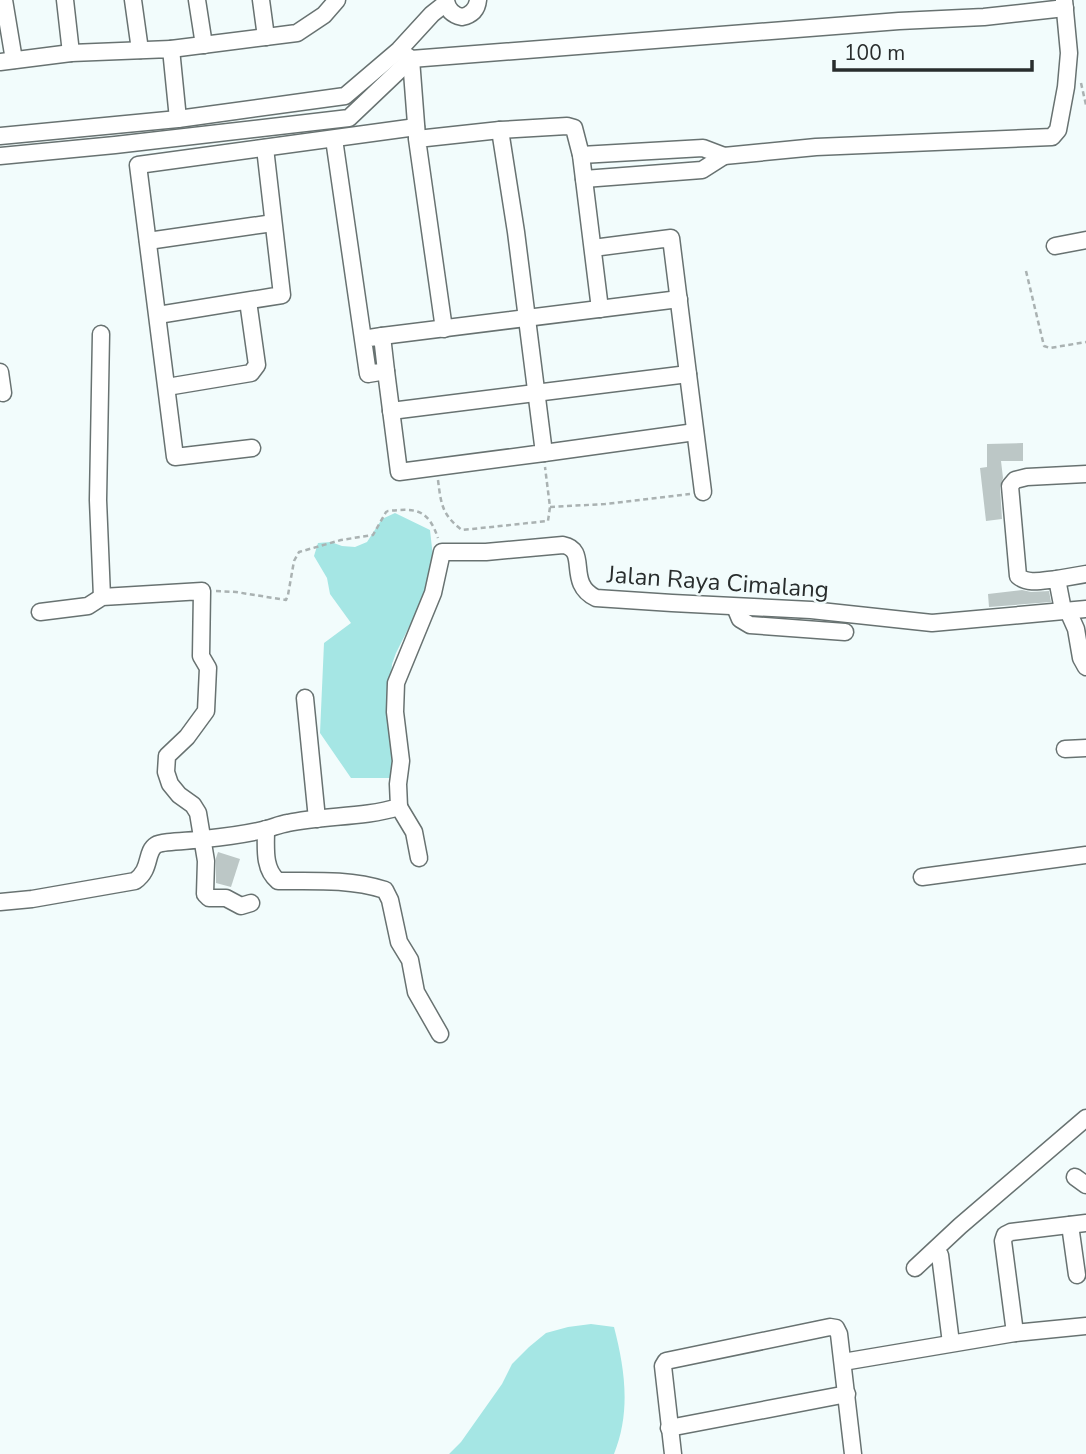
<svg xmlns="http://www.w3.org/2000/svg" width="1086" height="1454" viewBox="0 0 1086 1454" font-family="'Nunito Sans',sans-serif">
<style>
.green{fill:#a5e6e4}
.building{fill:#bcc7c6}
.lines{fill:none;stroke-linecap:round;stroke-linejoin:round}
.minor-casing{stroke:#687271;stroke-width:19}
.path{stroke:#aab2b2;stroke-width:2.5;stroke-dasharray:5 3.5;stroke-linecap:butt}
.minor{stroke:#fff;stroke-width:16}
.labels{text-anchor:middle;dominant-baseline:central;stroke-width:5;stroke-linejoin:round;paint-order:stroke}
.street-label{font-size:24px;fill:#292d2d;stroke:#f2fcfc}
</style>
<rect width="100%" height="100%" fill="#f2fcfc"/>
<g class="green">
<path d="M395,513L430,530L435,575L396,653L392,664L389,704L399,756L392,778H351L320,733L324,643L351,623L330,594L327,578L314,556L318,543L331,542L342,546L355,547L367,542L382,519Z"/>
<path d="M591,1324L614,1327C625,1369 631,1412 614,1454H449L461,1442L502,1384L512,1364L529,1347L546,1333L568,1327Z"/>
</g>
<g class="building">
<path d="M1023,443V461H1001L1003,478L1000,487L1002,519L986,521L980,468L987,467V444Z"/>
<path d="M1022,590L1031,592L1049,591L1051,602L989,607L988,594Z"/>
<path d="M218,852L240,859L231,887L216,883V858Z"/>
</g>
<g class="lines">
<defs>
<g id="minor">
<path d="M4,0L14,60"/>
<path d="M65,0L71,53"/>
<path d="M133,0L140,50"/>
<path d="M197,0L204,45"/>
<path d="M261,0L266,37"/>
<path d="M446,0C447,10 453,15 462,17C471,15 477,10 478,0"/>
<path d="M171,49L297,33L324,15L337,0"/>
<path d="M407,56L411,59L417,137"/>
<path d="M0,62L71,53L171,49L178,119"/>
<path d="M0,136L178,119L345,96L399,50L432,14L446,3"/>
<path d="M334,139L368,374L386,371L382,336L363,339"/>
<path d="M581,155L703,148L724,156L702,170L584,179"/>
<path d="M0,156L115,145L349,118L411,59L899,21L984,17L1065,8"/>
<path d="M724,156L816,147L1052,137L1058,130L1066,87L1069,53L1064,0"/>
<path d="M148,241L273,223"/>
<path d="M1055,246L1086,240"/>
<path d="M158,315L282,295L265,148"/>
<path d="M444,329L417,139L500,130L567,126L574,128L581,155L600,309"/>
<path d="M101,334L98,500L102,597"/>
<path d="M382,336L679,299"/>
<path d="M386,371L399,472L544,453L516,232L500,130"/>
<path d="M0,372L3,393"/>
<path d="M688,374L703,492"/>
<path d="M167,387L251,373L257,365L248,301"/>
<path d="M391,411L688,374L671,238L593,248"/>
<path d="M252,448L175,457L138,165L416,127"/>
<path d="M544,453L695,432"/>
<path d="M1057,579L1086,574"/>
<path d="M735,607L740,619L750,625L845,632"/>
<path d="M1063,610L1057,579C1044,580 1028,585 1018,576L1010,486L1015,480L1027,477L1086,474"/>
<path d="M1068,611L1076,629L1081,658L1086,667"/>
<path d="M40,612L88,606L102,597L202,591L201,656L208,668L206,711L187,737L167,756L166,772L170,784L179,795L193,805L198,813L206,861L205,894L209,898H226L241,906L251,903"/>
<path d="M305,698L317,819"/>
<path d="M1065,749L1086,748"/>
<path d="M399,807L414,832L419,858"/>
<path d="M266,829C266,847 263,869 278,881C314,881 350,879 385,890L390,900L399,942L410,960L416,992L440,1034"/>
<path d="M922,877L1086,855"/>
<path d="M0,902L32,899L135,881C152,869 145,852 156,845C162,841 194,841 204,839C224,837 247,834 267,829C274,827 281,824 288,823C324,815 363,818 399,807L398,784L401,761L395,712L396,683L433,593L442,552H486L563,545C590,550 565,583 596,598L672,603L811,610L932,623L1086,609"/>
<path d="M1075,1177L1086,1185"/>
<path d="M1070,1225L1077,1275"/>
<path d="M940,1255L951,1343"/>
<path d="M915,1268L960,1226L1086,1118"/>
<path d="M1015,1333L1003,1241L1005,1235L1011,1232L1086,1223"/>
<path d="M843,1362L1015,1333L1086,1326"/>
<path d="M669,1428L847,1394"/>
<path d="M673,1454L663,1366L666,1361L830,1327L836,1328L839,1334L853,1454"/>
</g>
</defs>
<use href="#minor" class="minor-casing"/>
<g class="path">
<path d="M1081,83L1086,105"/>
<path d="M1026,271L1044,346L1050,348L1086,342"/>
<path d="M438,480C441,504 442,515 462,530L548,521L550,507L545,467"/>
<path d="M550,507L605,504L690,494"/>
<path d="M216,591L236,592L286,600L288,595L294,561L299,552L341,540L373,535L386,512L388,511C416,508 428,509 438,538"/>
</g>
<use href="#minor" class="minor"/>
</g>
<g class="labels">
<g class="street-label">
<text transform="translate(718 582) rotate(4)">Jalan Raya Cimalang</text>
</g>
</g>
<path d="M834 60v10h198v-10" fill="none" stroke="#292d2d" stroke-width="3.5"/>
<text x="844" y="60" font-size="21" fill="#292d2d" stroke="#f2fcfc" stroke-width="5" paint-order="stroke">100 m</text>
</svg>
